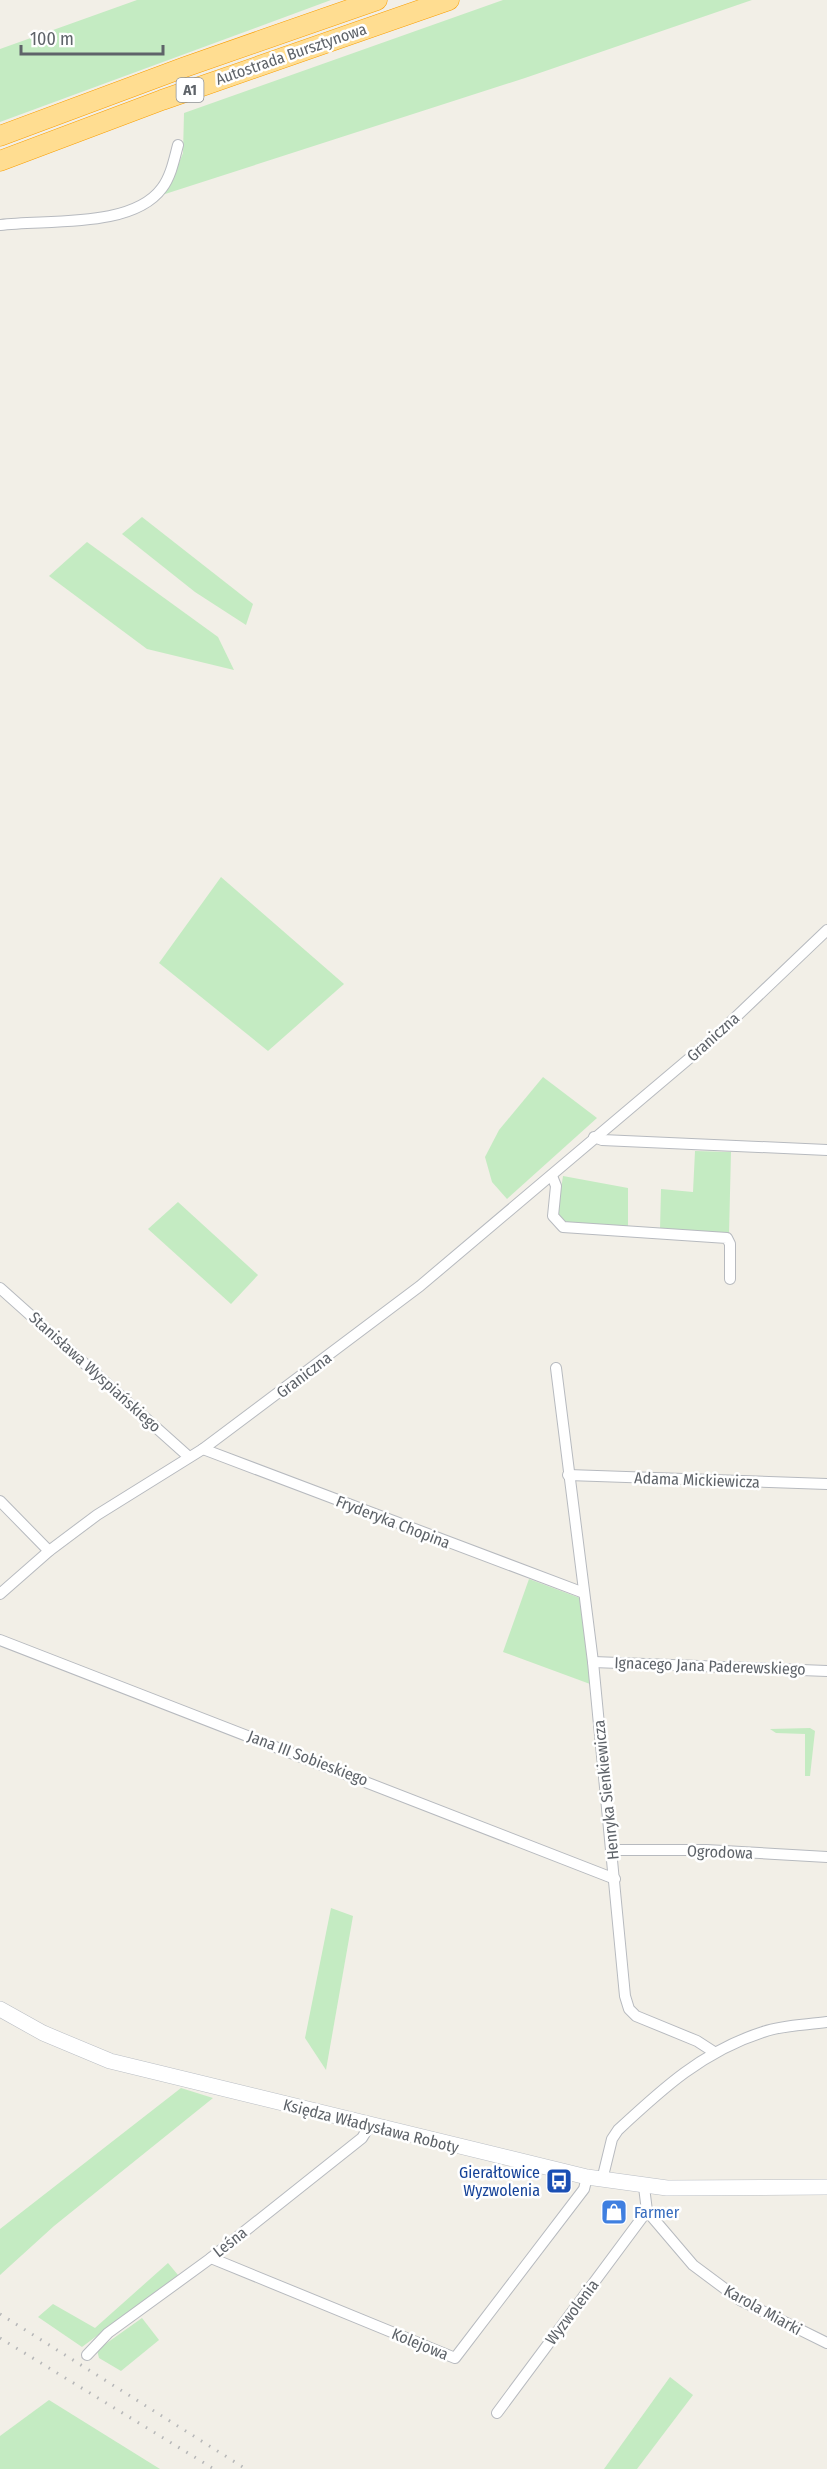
<svg xmlns="http://www.w3.org/2000/svg" width="827" height="2469" viewBox="0 0 827 2469" font-family="'Fira Sans Condensed',sans-serif">
<style>
.green{fill:#c4ebc2}
.lines{fill:none;stroke-linecap:round;stroke-linejoin:round}
.street-casing{stroke:#b7babf;stroke-width:12}
.secondary-casing{stroke:#babec4;stroke-width:16}
.highway-casing{stroke:#f99e00;stroke-width:21}
.street{stroke:#fff;stroke-width:10}
.secondary{stroke:#fff;stroke-width:15}
.highway{stroke:#ffdd91;stroke-width:20}
.rail{stroke:#b6b7b8;stroke-width:3;stroke-dasharray:1.5 8;stroke-linecap:butt}
.labels{text-anchor:middle;dominant-baseline:central;stroke-width:5;stroke-linejoin:round;paint-order:stroke}
.shield{fill:#fff;stroke:#8e9296;stroke-width:1.5}
.shield-label{font-size:15px;font-weight:bold;fill:#5e6369}
.street-label{font-size:16px;fill:#5e6369;stroke:#fff}
.transit-label{font-size:16px;fill:#164399;stroke:#fff;text-anchor:end}
.shop-label{font-size:16px;fill:#366cbe;stroke:#fff;text-anchor:start}
</style>
<rect width="100%" height="100%" fill="#f2efe7"/>
<g class="green">
<path d="M137,0H331L0,122V49Z"/>
<path d="M503,0H752L525,78L162,195L172,180L183,153L184,113Z"/>
<path d="M142,517L253,604L246,625L195,592L122,534Z"/>
<path d="M87,542L218,637L234,670L147,649L49,576Z"/>
<path d="M221,877L344,984L268,1051L159,963Z"/>
<path d="M543,1077L597,1118L507,1199L492,1182L485,1157L499,1130Z"/>
<path d="M695,1151L731,1152L729,1234L660,1230L661,1189L693,1192Z"/>
<path d="M563,1176L628,1188V1229C605,1227 576,1231 557,1216Z"/>
<path d="M178,1202L258,1275L231,1304L148,1229Z"/>
<path d="M529,1579L580,1598L590,1684L503,1652Z"/>
<path d="M810,1728L815,1731L810,1776H805V1734L776,1733L770,1729Z"/>
<path d="M331,1908L353,1916L326,2070L305,2038Z"/>
<path d="M181,2088L213,2098L54,2226L0,2275V2229Z"/>
<path d="M168,2263L178,2275L82,2347L38,2317L53,2304L95,2328Z"/>
<path d="M142,2318L159,2340L121,2371L99,2358L97,2350Z"/>
<path d="M670,2377L693,2395L637,2469H604Z"/>
<path d="M49,2400L160,2469H0V2436Z"/>
</g>
<g class="lines">
<defs>
<g id="street">
<path d="M0,225C46,219 132,229 162,188C171,176 174,160 178,145"/>
<path d="M594,1137L602,1140L827,1150"/>
<path d="M552,1176L556,1186L553,1216L563,1227L727,1238L730,1244V1279"/>
<path d="M0,1288L189,1457"/>
<path d="M556,1368L593,1662L625,1996L629,2009L636,2016L697,2041L714,2052"/>
<path d="M203,1449L584,1593"/>
<path d="M568,1475L827,1484"/>
<path d="M0,1501L49,1551"/>
<path d="M0,1594L49,1551L97,1515L203,1449L420,1286L717,1035L827,930"/>
<path d="M0,1640L615,1879"/>
<path d="M593,1662L827,1671"/>
<path d="M613,1850H706L827,1857"/>
<path d="M602,2180L612,2139L618,2130C662,2089 703,2051 763,2032C782,2025 806,2025 827,2022"/>
<path d="M644,2187L647,2211L693,2265L740,2300L827,2343"/>
<path d="M211,2258L455,2358L584,2189L587,2177"/>
<path d="M87,2355L108,2333L211,2258L362,2138L370,2125"/>
<path d="M497,2413L647,2211"/>
</g>
<path id="secondary" d="M0,2009L43,2033L110,2061L587,2177L667,2188L827,2187"/>
<g id="highway">
<path d="M0,136L185,67L377,0"/>
<path d="M0,161L162,100L449,0"/>
</g>
</defs>
<use href="#street" class="street-casing"/>
<use href="#secondary" class="secondary-casing"/>
<use href="#highway" class="highway-casing"/>
<use href="#street" class="street"/>
<use href="#secondary" class="secondary"/>
<use href="#highway" class="highway"/>
<g class="rail">
<path d="M0,2314L246,2469"/>
<path d="M0,2338L214,2469"/>
</g>
</g>
<defs>
<symbol id="bus-square" viewBox="-11 -11 22 22"><rect x="-9" y="-9" width="18" height="18" rx="4" fill="#1a4fb4" stroke="#fff"/><path d="M-5-6H5V4H4V6H2V4H-2V6H-4V4H-5ZM-3.5-4V0h7V-4ZM-3.5 1.2v1.5H-2V1.2ZM2 1.2v1.5H3.5V1.2Z" fill="#fff"/></symbol>
<symbol id="shop-square" viewBox="-11 -11 22 22"><rect x="-9" y="-9" width="18" height="18" rx="4" fill="#3f7fe0" stroke="#fff"/><path d="M-5-2.5h2.3a2.7 3.5 0 0 1 5.4 0H5L5.5 6h-11ZM-1.5-2.5h3a1.5 2.3 0 0 0-3 0Z" fill="#fff"/></symbol>
</defs>
<g fill-rule="evenodd">
<use href="#bus-square" x="544" y="2166" width="30" height="30"/>
<use href="#shop-square" x="599" y="2197" width="30" height="30"/>
</g>
<g class="labels">
<rect class="shield" x="176.5" y="78" width="27" height="24" rx="4.5"/>
<g class="shield-label">
<text x="190" y="90">A1</text>
</g>
<g class="street-label">
<text transform="translate(291 54) rotate(-19)">Autostrada Bursztynowa</text>
<text transform="translate(713 1037) rotate(-42)">Graniczna</text>
<text transform="translate(95 1372) rotate(42)">Stanisława Wyspiańskiego</text>
<text transform="translate(304 1375) rotate(-37)">Graniczna</text>
<text transform="translate(697 1480) rotate(2)">Adama Mickiewicza</text>
<text transform="translate(393 1522) rotate(21)">Fryderyka Chopina</text>
<text transform="translate(710 1666) rotate(2)">Ignacego Jana Paderewskiego</text>
<text transform="translate(308 1758) rotate(21)">Jana III Sobieskiego</text>
<text transform="translate(606 1790) rotate(-96)">Henryka Sienkiewicza</text>
<text transform="translate(720 1852) rotate(2)">Ogrodowa</text>
<text transform="translate(371 2126) rotate(14)">Księdza Władysława Roboty</text>
<text transform="translate(230 2242) rotate(-38)">Leśna</text>
<text transform="translate(763 2310) rotate(29)">Karola Miarki</text>
<text transform="translate(572 2312) rotate(-53)">Wyzwolenia</text>
<text transform="translate(420 2344) rotate(22)">Kolejowa</text>
</g>
<g class="transit-label">
<text x="540" y="2172">Gierałtowice<tspan x="540" dy="18">Wyzwolenia</tspan></text>
</g>
<g class="shop-label">
<text x="634" y="2212">Farmer</text>
</g>
</g>
<path d="M21 45v9h142v-9" fill="none" stroke="#5e6369" stroke-width="3"/>
<text x="30" y="45" font-size="18" fill="#5e6369" stroke="#ffffff" stroke-width="4.5" paint-order="stroke">100 m</text>
</svg>
